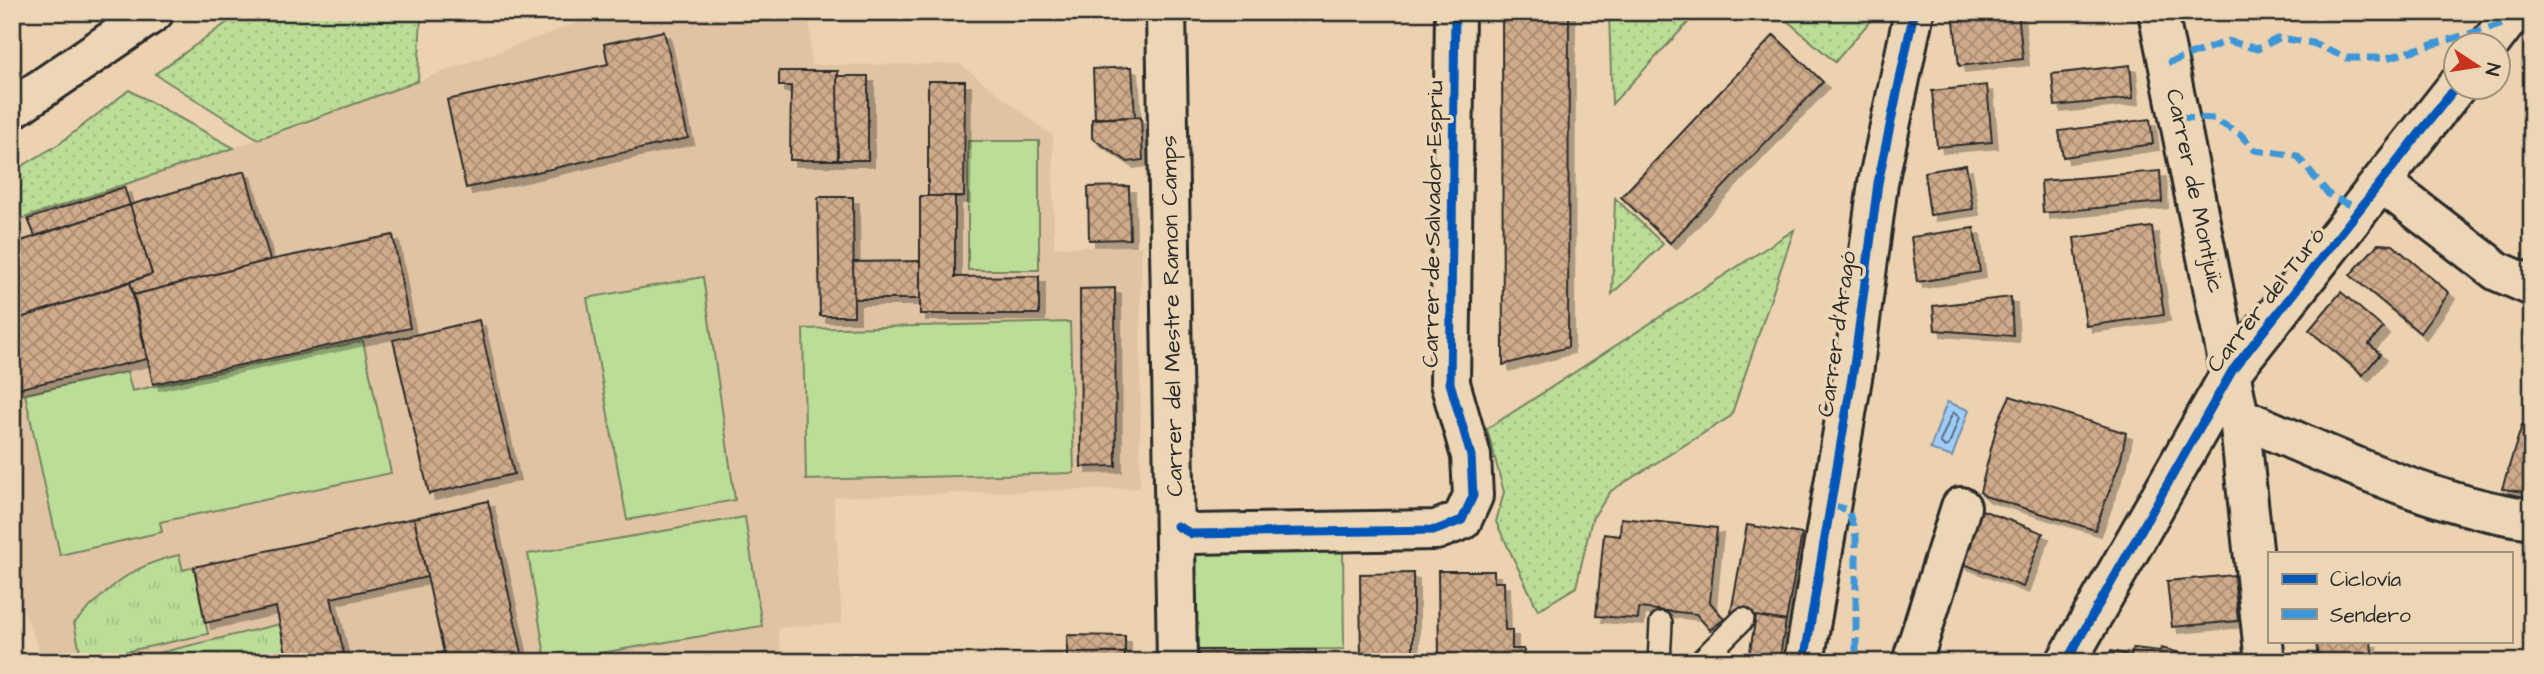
<svg xmlns="http://www.w3.org/2000/svg" width="2544" height="674" viewBox="0 0 2544 674" font-family="'Architects Daughter',sans-serif">
<style>
.built{fill:#e0c3a3}
.grass{fill:url(#grass-tufts);stroke:#748461;stroke-width:2}
.garden{fill:url(#garden-dots);stroke:#748461;stroke-width:2}
.pitch{fill:#bcdd97;stroke:#748461;stroke-width:2}
.water{fill:#9ecdf9;stroke:#708ca7;stroke-width:2}
.lines{fill:none;stroke-linecap:round;stroke-linejoin:round}
.shore{stroke:#596c7d;stroke-width:2}
.building{fill:url(#building-cross-hatch);stroke:#2b2b2b;stroke-width:2;filter:url(#shadow)}
.lane-casing{stroke:#2b2b2b;stroke-width:26}
.street-casing{stroke:#2b2b2b;stroke-width:44}
.lane{stroke:#ecd6b5;stroke-width:21}
.street{stroke:#ecd6b5;stroke-width:38}
.quiet{stroke:#3c96d7;stroke-width:7;stroke-dasharray:14 7;stroke-linecap:butt}
.cycleway-casing{stroke:#ecd6b5;stroke-width:13}
.cycleway{stroke:#0057b8;stroke-width:9}
.labels{text-anchor:middle;dominant-baseline:central;stroke-width:7;stroke-linejoin:round;paint-order:stroke}
.street-label{font-size:23px;fill:#2b2b2b;stroke:#ecd6b5}
</style>
<defs>
<pattern id="grass-tufts" width="24" height="20" patternUnits="userSpaceOnUse" patternTransform="scale(1.75)"><rect width="24" height="20" fill="#bcdd97"/><path d="M3 7l-1-3M5 7V3M7 7l1-3M15 17l-1-3M17 17v-4M19 17l1-3" fill="none" stroke="#a2be82"/></pattern>
<pattern id="garden-dots" width="8" height="8" patternUnits="userSpaceOnUse" patternTransform="scale(1.75)"><rect width="8" height="8" fill="#bcdd97"/><path d="M2 2h.1M6 6h.1" fill="none" stroke="#a2be82" stroke-width="1.8" stroke-linecap="round"/></pattern>
<pattern id="building-cross-hatch" width="8" height="8" patternUnits="userSpaceOnUse" patternTransform="scale(1.75)"><rect width="8" height="8" fill="#d0ab8b"/><path d="M0 0l8 8M0 8l8-8" fill="none" stroke="#a98b72"/></pattern>
<filter id="shadow"><feDropShadow dx="6" dy="6" stdDeviation="0" flood-color="#0004"/></filter>
</defs>
<rect width="100%" height="100%" fill="#ecd2b0"/>
<filter id="ink" filterUnits="userSpaceOnUse"><feTurbulence type="fractalNoise" baseFrequency=".0143" numOctaves="2"/><feDisplacementMap in="SourceGraphic" scale="14" xChannelSelector="R" yChannelSelector="G"/><feConvolveMatrix kernelMatrix="1 2 1 2 8 2 1 2 1" color-interpolation-filters="sRGB"/></filter>
<g filter="url(#ink)">
<path class="built" d="M607,12H810L811,65L960,64L1053,136L1054,247H1141L1140,488L834,497L842,623L778,628L782,662H44L12,581V222L242,145Z"/>
<g class="grass">
<path d="M179,555L183,570L194,567L208,634L82,661L74,623C109,588 130,565 179,555Z"/>
<path d="M280,624L288,662H121Z"/>
</g>
<g class="garden">
<path d="M242,12H421L418,81L258,139L155,74Z"/>
<path d="M1609,12H1698L1612,104Z"/>
<path d="M1777,12H1878L1835,62Z"/>
<path d="M129,90L234,148L12,222V172L59,144Z"/>
<path d="M1615,198L1663,244L1612,294Z"/>
<path d="M1794,230L1731,416L1611,491L1592,519L1576,587L1538,610L1496,522L1504,492L1487,429Z"/>
</g>
<g class="pitch">
<rect x="968" y="141" width="71" height="129"/>
<path d="M703,277L735,500L627,520L587,298Z"/>
<path d="M1070,322L1074,473L806,480L803,329Z"/>
<path d="M363,341L391,473L160,522L162,532L60,555L25,394L127,372L132,391Z"/>
<path d="M745,517L762,626L546,662L528,554Z"/>
<path d="M1343,548L1344,649L1192,650V551Z"/>
</g>
<path class="water" d="M1947,402L1969,410L1952,457L1930,449Z"/>
<g class="lines">
<path class="shore" d="M1953,412L1959,417L1949,445L1945,447L1940,442Z"/>
</g>
<g class="building">
<path d="M1502,12H1569L1568,347L1503,365Z"/>
<path d="M1953,12H2018L2023,59L1959,66Z"/>
<path d="M664,31L688,138L466,188L447,100L608,64L604,44Z"/>
<path d="M1774,35L1823,82L1670,243L1621,197Z"/>
<path d="M2130,65L2133,98L2055,106L2052,74Z"/>
<path d="M1132,67L1135,117L1095,118L1093,69Z"/>
<path d="M779,71H838V160H790L791,86H779Z"/>
<path d="M837,76H868V160H838Z"/>
<path d="M928,81H965L964,197H928Z"/>
<path d="M1987,85L1992,142L1937,147L1932,91Z"/>
<path d="M1141,117L1143,160L1128,162L1092,138V119Z"/>
<path d="M2150,119L2153,144L2063,157L2059,131Z"/>
<path d="M1966,165L1973,209L1930,215L1924,172Z"/>
<path d="M245,171L270,260L134,295L130,282L152,274L130,205Z"/>
<path d="M2160,171L2162,202L2043,213L2041,181Z"/>
<path d="M1129,186L1130,239L1089,240L1088,187Z"/>
<path d="M124,187L130,205L35,236L28,219Z"/>
<path d="M920,196H955V277L1039,276V314H920Z"/>
<path d="M818,197H853L854,316H820Z"/>
<path d="M130,205L152,274L12,321V244Z"/>
<path d="M2152,227L2164,315L2086,326L2074,238Z"/>
<path d="M1974,228L1980,272L1917,282L1911,237Z"/>
<path d="M393,235L410,328L153,384L134,295L270,260Z"/>
<path d="M2378,244L2393,245L2449,293L2420,333L2350,275Z"/>
<path d="M920,261V299H854L853,262Z"/>
<path d="M130,282L147,359L12,390V321Z"/>
<path d="M1115,288L1116,466L1081,467L1080,289Z"/>
<path d="M2341,292L2383,328L2369,344L2380,354L2363,375L2309,330Z"/>
<path d="M2011,297L2013,336L1935,330L1933,306Z"/>
<path d="M479,320L514,474L429,494L393,340Z"/>
<path d="M2010,396L2126,433L2121,459L2095,530L1985,496L1980,492L1998,421Z"/>
<path d="M2532,424V493L2502,489L2522,425Z"/>
<path d="M488,501L524,662H446L414,518Z"/>
<path d="M1979,509L2043,533L2023,587L1961,563Z"/>
<path d="M414,518L427,577L331,598L346,662H288L276,607L205,623L194,567Z"/>
<path d="M1621,518L1717,528L1710,602L1724,619L1710,630L1696,614L1639,608L1638,619L1596,616L1604,534L1620,536Z"/>
<path d="M1747,525L1802,534L1786,621L1731,612Z"/>
<path d="M1438,571H1494V582H1504L1505,630H1512V649H1524V662H1439Z"/>
<path d="M1413,573V662H1361L1360,574Z"/>
<path d="M2234,575L2238,621L2172,627L2167,581Z"/>
<path d="M1756,616L1786,621L1779,662H1748Z"/>
<path d="M1067,635L1125,636V662H1062L1067,660Z"/>
<path d="M2316,641H2371L2373,662H2318Z"/>
<path d="M2133,648L2160,651L2161,648L2180,653L2177,662H2108L2111,651L2131,656Z"/>
<rect x="1192" y="650" width="124" height="12"/>
<path d="M444,652L446,662H402Z"/>
<path d="M2242,654L2243,662H2182V661Z"/>
</g>
<g class="lines">
<defs>
<g id="lane">
<path d="M1659,662L1661,623"/>
<path d="M1700,662L1743,619"/>
</g>
<g id="street">
<path d="M1166,12L1177,662"/>
<path d="M2158,12L2239,417L2265,662"/>
<path d="M2488,46L2514,12"/>
<path d="M12,109L154,12"/>
<path d="M2382,183L2497,271L2532,286"/>
<path d="M2239,417C2336,457 2426,504 2532,519"/>
<path d="M1177,526L1192,534L1436,530L1462,520L1473,496L1471,456L1450,383L1455,12"/>
<path d="M1804,662L1854,366L1878,183L1914,12"/>
<path d="M1912,662L1961,507"/>
<path d="M2066,662L2232,371L2456,87"/>
</g>
</defs>
<use href="#lane" class="lane-casing"/>
<use href="#street" class="street-casing"/>
<use href="#lane" class="lane"/>
<use href="#street" class="street"/>
<g class="quiet">
<path d="M2168,63L2228,41L2257,49L2279,38L2313,43L2347,58H2387L2506,23"/>
<path d="M2179,117L2214,119L2240,134L2255,150L2297,156L2331,197L2361,209"/>
<path d="M1831,505L1848,510L1856,536V662"/>
</g>
<defs>
<g id="cycleway">
<path d="M1177,526L1192,534L1436,530L1462,520L1473,496L1471,456L1450,383L1455,12"/>
<path d="M1804,662L1854,366L1878,183L1914,12"/>
<path d="M2066,662L2232,371L2456,87"/>
</g>
</defs>
<use href="#cycleway" class="cycleway-casing"/>
<use href="#cycleway" class="cycleway"/>
</g>
</g>
<g class="labels">
<g class="street-label">
<text transform="translate(2195 191) rotate(78)">Carrer de Montjuïc</text>
<text transform="translate(1433 224) rotate(-89)">Carrer de Salvador Espriu</text>
<text transform="translate(2266 300) rotate(-52)">Carrer del Turó</text>
<text transform="translate(1172 316) rotate(-91)">Carrer del Mestre Ramon Camps</text>
<text transform="translate(1837 334) rotate(-82)">Carrer d'Aragó</text>
</g>
</g>
<rect width="2544" height="674" fill="none" stroke="#ecd6b5" stroke-width="42"/>
<rect x="21" y="21" width="2502" height="632" fill="none" stroke="#2b2b2b" stroke-width="2.5" filter="url(#ink)"/>
<rect x="2268" y="552" width="245" height="91" fill="#ecd6b5" stroke="#9f927e" stroke-width="2"/>
<rect x="2282" y="574" width="35" height="10" fill="#0057b8" stroke="#9f927e" stroke-width="2"/>
<text x="2330" y="586" font-size="21" fill="#2b2b2b">Ciclovía</text>
<rect x="2282" y="609" width="35" height="10" fill="#3c96d7" stroke="#9f927e" stroke-width="2"/>
<text x="2330" y="622" font-size="21" fill="#2b2b2b">Sendero</text>
<g transform="translate(2477 66) rotate(102)"><circle r="33" fill="#ecd6b5" stroke="#9f927e" stroke-width="2"/>
<path d="M0-5L12 26L0 18L-12 26Z" fill="#c8321e"/>
<text y="-10" font-size="19" font-weight="bold" text-anchor="middle" fill="#2b2b2b">N</text>
</g>
</svg>
